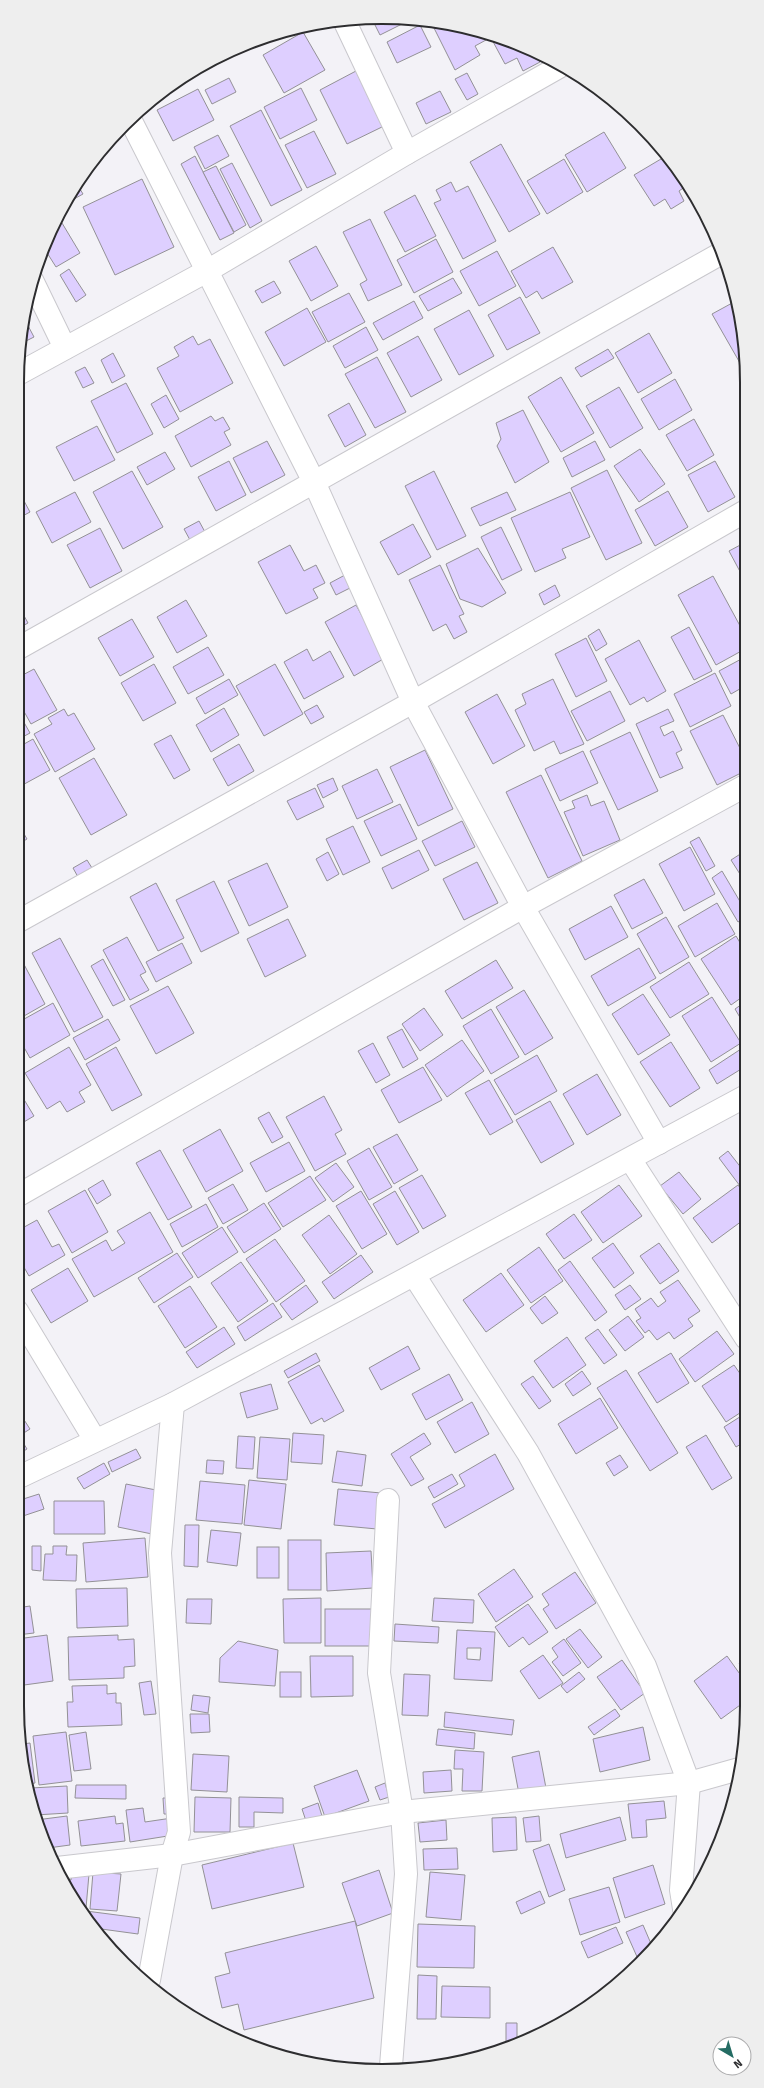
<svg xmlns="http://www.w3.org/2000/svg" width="764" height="2088" viewBox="0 0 764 2088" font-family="'Fira Sans',sans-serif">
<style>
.building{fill:#decfff;stroke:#939196;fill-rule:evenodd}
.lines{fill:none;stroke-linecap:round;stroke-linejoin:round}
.minor-casing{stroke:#c9c8cd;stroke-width:24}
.minor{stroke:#fff;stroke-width:22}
.rim{fill:none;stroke:#2d2d2f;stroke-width:2}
</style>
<rect width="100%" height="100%" fill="#f3f2f7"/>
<g class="building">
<path d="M406,18L412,19L380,35L372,19Z"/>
<path d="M431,22L482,32L486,40L475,46L480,55L455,70Z"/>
<path d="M420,25L431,47L397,63L387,42Z"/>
<path d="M303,32L325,70L284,93L263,55Z"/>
<path d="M490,36L538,57L540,62L523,71L517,58L505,64Z"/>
<path d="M356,71L384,126L347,144L320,90Z"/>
<path d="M467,73L478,94L467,100L455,79Z"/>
<path d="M229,78L236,92L212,104L205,90Z"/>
<path d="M301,88L317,120L280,139L264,107Z"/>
<path d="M198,89L214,120L173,141L157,110Z"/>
<path d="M440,91L451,112L426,124L416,103Z"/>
<path d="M261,110L302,190L271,206L230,126Z"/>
<path d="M314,131L336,174L307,188L285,145Z"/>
<path d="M604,132L626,168L587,192L565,155Z"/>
<path d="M218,135L229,156L205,169L194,147Z"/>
<path d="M501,144L540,214L509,232L470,162Z"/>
<path d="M195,156L234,233L220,240L181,164Z"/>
<path d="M666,156L686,186L679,191L684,201L671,209L665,199L654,206L634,175Z"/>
<path d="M564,159L583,192L547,214L527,181Z"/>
<path d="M232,163L262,221L250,228L220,169Z"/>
<path d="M216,166L246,225L234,232L203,172Z"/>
<path d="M142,179L174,247L115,275L83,207Z"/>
<path d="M451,182L456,192L468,186L496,241L463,259L434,203L441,200L436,190Z"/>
<path d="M77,184L83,194L65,204Z"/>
<path d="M415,195L436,236L405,252L384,212Z"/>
<path d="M370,219L402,285L368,301L360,284L367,280L343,232Z"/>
<path d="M62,223L80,253L56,267L44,248L51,230Z"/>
<path d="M436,239L453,272L414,293L397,260Z"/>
<path d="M316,246L338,286L311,301L289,261Z"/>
<path d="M553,247L573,282L542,299L537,291L526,298L511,271Z"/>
<path d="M497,251L516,286L479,306L460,271Z"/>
<path d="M69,269L86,295L76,302L60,275Z"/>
<path d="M453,278L462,293L428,311L419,296Z"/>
<path d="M274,281L281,293L262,303L255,291Z"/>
<path d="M349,293L365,322L328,342L312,312Z"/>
<path d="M520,297L540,333L507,350L488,315Z"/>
<path d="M414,301L423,318L383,340L373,323Z"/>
<path d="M734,302L744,334V370L712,314Z"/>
<path d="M307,308L326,342L284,366L265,332Z"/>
<path d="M469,310L494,356L459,375L434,329Z"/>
<path d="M25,320L34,337L22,343Z"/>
<path d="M366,327L378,350L345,368L333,346Z"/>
<path d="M649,333L672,373L638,393L615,353Z"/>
<path d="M193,336L198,345L210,339L233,383L180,412L157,368L179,356L174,347Z"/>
<path d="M418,336L442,380L411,397L387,353Z"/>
<path d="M608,349L614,358L581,377L575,368Z"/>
<path d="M113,353L125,376L112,383L101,360Z"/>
<path d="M377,357L406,412L375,428L345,374Z"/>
<path d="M85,367L94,383L83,388L75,372Z"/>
<path d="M561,377L594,433L561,452L528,397Z"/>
<path d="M675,379L692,410L659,430L641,399Z"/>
<path d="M126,383L153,434L117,453L91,401Z"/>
<path d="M619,387L643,428L610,448L586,406Z"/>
<path d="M166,395L179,419L164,428L151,404Z"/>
<path d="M349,403L366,435L345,447L328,415Z"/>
<path d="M523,410L549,462L515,483L497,446L501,439L496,423Z"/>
<path d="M211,416L215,421L223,417L230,429L224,432L231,445L191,467L175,436Z"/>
<path d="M694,419L714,455L687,471L666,435Z"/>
<path d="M97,426L115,460L74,481L56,447Z"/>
<path d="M267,441L285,475L251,493L233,458Z"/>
<path d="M595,441L605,460L572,477L563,458Z"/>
<path d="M640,449L665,484L639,502L614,466Z"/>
<path d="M165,452L175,469L147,485L137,467Z"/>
<path d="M229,461L246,495L216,511L198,477Z"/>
<path d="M715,461L735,497L708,512L688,475Z"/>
<path d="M607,470L642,543L606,560L571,488Z"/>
<path d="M132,471L163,527L123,549L93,492Z"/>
<path d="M434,471L466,536L437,550L405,486Z"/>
<path d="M17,488L30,512L17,519Z"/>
<path d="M668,491L688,527L655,546L635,510Z"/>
<path d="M75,492L91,522L52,543L36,512Z"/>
<path d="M507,492L516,510L480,526L471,508Z"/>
<path d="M570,492L590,537L562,549L566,558L535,572L511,518Z"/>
<path d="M199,521L205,532L190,540L184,529Z"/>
<path d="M413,524L431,557L398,575L380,542Z"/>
<path d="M501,527L522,570L502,580L481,537Z"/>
<path d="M100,528L122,571L90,588L67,545Z"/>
<path d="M744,543V579L729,551Z"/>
<path d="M290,545L304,571L316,565L325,583L313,589L318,598L286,614L258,562Z"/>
<path d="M478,548L506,593L482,607L460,599L446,564Z"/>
<path d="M440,565L464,614L459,616L467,632L454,639L446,624L433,631L409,580Z"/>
<path d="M345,575L352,587L336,595L330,583Z"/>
<path d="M713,576L745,635V649L716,665L678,595Z"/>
<path d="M555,585L560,596L544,605L539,594Z"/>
<path d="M186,600L207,636L177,653L157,617Z"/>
<path d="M17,603L28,623L17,629Z"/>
<path d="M356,605L385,658L354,676L325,622Z"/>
<path d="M132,619L154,657L120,676L98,638Z"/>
<path d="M689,627L712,671L694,680L671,637Z"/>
<path d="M599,629L607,644L596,651L588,636Z"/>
<path d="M586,638L607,681L576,697L555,654Z"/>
<path d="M639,640L666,691L647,702L644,697L630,705L605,659Z"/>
<path d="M208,647L224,675L188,694L173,667Z"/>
<path d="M307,649L313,661L330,651L344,677L304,699L284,662Z"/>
<path d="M745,657V686L731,694L719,671Z"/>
<path d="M154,664L176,703L143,721L121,683Z"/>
<path d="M275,664L303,714L264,736L236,686Z"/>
<path d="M34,669L57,710L31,724L17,699V678Z"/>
<path d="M715,673L731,706L690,727L674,694Z"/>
<path d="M229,679L238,695L205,714L196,698Z"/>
<path d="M553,679L584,744L560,754L554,741L534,751L515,710L526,704L522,694Z"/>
<path d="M610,691L625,721L587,741L571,711Z"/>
<path d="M497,694L525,746L493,764L465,712Z"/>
<path d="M317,705L324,717L311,724L304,712Z"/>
<path d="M224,708L239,735L211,752L196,725Z"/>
<path d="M64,709L68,716L74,713L95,749L55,772L34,734L52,724L48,718Z"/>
<path d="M668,709L674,721L660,727L664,736L673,731L682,750L676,753L683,768L660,778L636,724Z"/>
<path d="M17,710L30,733L17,740Z"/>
<path d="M723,715L745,758V771L717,785L690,731Z"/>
<path d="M630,732L658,791L618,810L590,751Z"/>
<path d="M171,735L190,770L174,779L154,744Z"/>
<path d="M33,739L50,770L17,788V748Z"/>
<path d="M239,744L254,771L228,786L213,759Z"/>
<path d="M425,750L453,809L418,826L390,767Z"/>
<path d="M583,751L598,783L560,801L545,769Z"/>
<path d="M94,758L127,815L91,835L59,778Z"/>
<path d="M377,769L393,802L357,819L342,786Z"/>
<path d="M541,775L582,861L548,878L506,792Z"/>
<path d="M333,778L338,790L323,798L317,785Z"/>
<path d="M315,788L324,807L297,820L287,801Z"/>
<path d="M587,795L591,806L604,801L620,840L583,856L564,812L575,808L572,801Z"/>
<path d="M400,804L417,839L381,856L364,821Z"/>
<path d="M462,821L475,847L435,866L422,841Z"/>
<path d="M17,822L27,839L17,845Z"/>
<path d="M353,826L370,862L343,875L326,839Z"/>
<path d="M699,837L715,866L706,871L690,842Z"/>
<path d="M690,847L715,894L684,911L659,864Z"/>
<path d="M419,850L429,870L392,889L382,868Z"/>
<path d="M745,851V882L731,860Z"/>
<path d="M328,852L339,874L327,881L316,859Z"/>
<path d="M87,860L92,868L78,877L73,868Z"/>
<path d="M17,862L22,871L17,874Z"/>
<path d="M477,862L498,903L464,920L443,879Z"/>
<path d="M267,863L288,907L249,926L228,881Z"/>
<path d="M722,871L745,910V918L738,922L712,878Z"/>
<path d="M644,879L663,913L632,929L614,895Z"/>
<path d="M214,881L239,933L201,952L176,900Z"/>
<path d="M156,883L184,938L158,951L130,897Z"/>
<path d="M717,903L735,934L695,957L678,926Z"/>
<path d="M611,906L628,937L585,960L569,929Z"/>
<path d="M666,917L689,957L660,974L637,934Z"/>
<path d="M288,919L306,956L265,977L247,939Z"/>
<path d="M736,936L745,951V995L731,1005L701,959Z"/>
<path d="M127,937L146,972L140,975L149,990L130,1000L103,950Z"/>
<path d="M60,938L103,1017L74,1032L32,953Z"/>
<path d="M182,943L192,963L156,982L146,962Z"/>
<path d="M639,948L656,978L608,1006L591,976Z"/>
<path d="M17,955H19L45,1004L17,1020Z"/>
<path d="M103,959L125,1000L113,1006L91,966Z"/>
<path d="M496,960L513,988L462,1019L445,991Z"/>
<path d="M689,962L709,994L670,1018L650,987Z"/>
<path d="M168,986L194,1033L156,1054L130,1006Z"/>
<path d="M524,990L553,1038L525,1055L496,1007Z"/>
<path d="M643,994L670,1035L638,1055L612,1014Z"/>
<path d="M712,997L741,1043L711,1062L682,1016Z"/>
<path d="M745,1002V1026L735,1009Z"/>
<path d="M53,1003L70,1035L30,1058L17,1035V1023Z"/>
<path d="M424,1008L443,1035L420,1051L402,1024Z"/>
<path d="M491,1009L519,1057L491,1074L463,1026Z"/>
<path d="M108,1019L120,1040L85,1060L73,1038Z"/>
<path d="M402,1029L418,1059L403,1068L387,1037Z"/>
<path d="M462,1040L484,1071L447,1097L425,1065Z"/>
<path d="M671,1042L700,1088L670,1107L640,1062Z"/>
<path d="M373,1043L390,1075L376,1083L358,1051Z"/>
<path d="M69,1047L91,1085L79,1092L85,1102L67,1112L60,1101L47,1109L25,1073Z"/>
<path d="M116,1047L142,1095L112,1111L86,1064Z"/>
<path d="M744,1047L746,1066L717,1084L709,1070Z"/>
<path d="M17,1049L22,1059L17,1062Z"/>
<path d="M537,1055L557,1091L515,1115L494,1080Z"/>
<path d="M423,1067L442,1100L399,1123L381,1090Z"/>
<path d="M597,1074L621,1115L587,1135L563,1094Z"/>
<path d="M489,1080L513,1122L490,1135L465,1093Z"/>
<path d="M17,1088L34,1116L17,1126Z"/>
<path d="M324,1096L342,1130L335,1134L346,1154L315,1171L286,1117Z"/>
<path d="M550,1101L574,1144L541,1163L516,1120Z"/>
<path d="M269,1112L283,1137L272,1143L258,1118Z"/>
<path d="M220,1129L243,1171L206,1192L183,1150Z"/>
<path d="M397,1134L418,1170L394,1184L373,1147Z"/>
<path d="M289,1142L305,1171L266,1192L250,1163Z"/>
<path d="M369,1148L392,1187L369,1200L347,1161Z"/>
<path d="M160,1150L192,1207L168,1220L136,1163Z"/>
<path d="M728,1151L746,1174V1194L719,1158Z"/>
<path d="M336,1163L354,1187L333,1202L315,1178Z"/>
<path d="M679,1172L701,1199L683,1214L660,1186Z"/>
<path d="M422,1175L446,1216L423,1229L399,1188Z"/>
<path d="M310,1176L326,1200L283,1227L268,1203Z"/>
<path d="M103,1180L111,1195L97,1204L88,1189Z"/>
<path d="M233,1184L248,1210L223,1224L208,1198Z"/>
<path d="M619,1185L642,1216L603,1243L581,1212Z"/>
<path d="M738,1185L746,1196V1218L712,1243L693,1218Z"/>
<path d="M85,1190L108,1232L72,1253L48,1211Z"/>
<path d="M361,1191L387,1234L362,1249L336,1206Z"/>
<path d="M395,1191L419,1232L397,1245L373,1204Z"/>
<path d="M264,1203L281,1229L244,1253L227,1227Z"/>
<path d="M206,1204L218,1227L182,1247L170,1224Z"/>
<path d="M150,1212L173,1252L94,1297L72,1259L106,1240L112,1251L125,1243L117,1231Z"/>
<path d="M574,1214L592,1240L564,1259L546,1234Z"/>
<path d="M329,1215L357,1254L330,1274L302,1235Z"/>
<path d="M37,1220L52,1247L59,1244L65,1255L29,1276L17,1255V1231Z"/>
<path d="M746,1220V1230L741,1223Z"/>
<path d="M222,1227L238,1252L198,1278L182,1253Z"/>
<path d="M275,1239L305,1281L276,1302L246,1259Z"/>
<path d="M613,1243L634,1273L614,1288L592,1258Z"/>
<path d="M659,1243L679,1271L660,1284L640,1256Z"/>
<path d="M539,1247L563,1281L531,1303L507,1270Z"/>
<path d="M177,1253L193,1277L154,1303L138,1278Z"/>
<path d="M361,1255L373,1272L334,1299L322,1282Z"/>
<path d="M570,1261L607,1312L595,1321L558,1270Z"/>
<path d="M241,1262L268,1301L238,1322L211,1283Z"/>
<path d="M68,1268L88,1301L51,1323L31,1290Z"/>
<path d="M501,1273L524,1305L486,1332L463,1300Z"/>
<path d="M678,1280L700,1311L688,1319L693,1326L674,1339L669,1332L657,1340L649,1330L645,1333L636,1321L641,1318L635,1309L651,1298L658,1307L666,1301L660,1292Z"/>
<path d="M306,1285L318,1302L292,1320L280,1304Z"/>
<path d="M630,1285L641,1299L625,1310L615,1295Z"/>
<path d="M190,1286L217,1327L185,1348L158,1306Z"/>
<path d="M545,1296L558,1313L542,1324L530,1308Z"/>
<path d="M273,1303L282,1317L245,1341L237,1327Z"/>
<path d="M628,1316L644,1337L625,1351L609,1330Z"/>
<path d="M224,1327L235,1344L197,1368L186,1352Z"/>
<path d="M598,1329L617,1355L604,1364L585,1338Z"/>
<path d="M717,1331L734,1354L695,1382L679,1359Z"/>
<path d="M567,1337L586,1365L553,1388L534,1361Z"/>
<path d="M408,1346L420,1369L381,1390L369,1368Z"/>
<path d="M316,1353L320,1361L288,1378L284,1371Z"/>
<path d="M671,1353L689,1383L657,1403L638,1373Z"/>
<path d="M319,1365L344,1411L324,1422L322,1418L311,1424L288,1382Z"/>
<path d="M734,1365L746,1382V1409L726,1422L702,1386Z"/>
<path d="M626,1370L678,1453L650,1471L597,1388Z"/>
<path d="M582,1371L591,1384L573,1396L565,1384Z"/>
<path d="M449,1374L463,1400L426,1420L412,1394Z"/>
<path d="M533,1376L551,1401L539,1409L521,1384Z"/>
<path d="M271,1384L278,1409L247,1418L240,1393Z"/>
<path d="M600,1398L618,1428L576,1454L558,1424Z"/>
<path d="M472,1402L489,1434L455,1453L437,1422Z"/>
<path d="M17,1409L30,1429L19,1436L27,1449L17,1455Z"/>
<path d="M746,1413V1441L736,1447L724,1427Z"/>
<path d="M293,1433L324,1435L322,1464L291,1462Z"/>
<path d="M424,1433L431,1444L410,1457L424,1479L411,1486L391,1454Z"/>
<path d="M706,1435L732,1478L712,1490L686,1447Z"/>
<path d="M238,1436L255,1437L253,1469L236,1468Z"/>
<path d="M260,1437L290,1439L287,1480L257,1478Z"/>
<path d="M136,1449L141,1458L112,1472L108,1462Z"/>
<path d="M337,1451L366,1455L362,1486L332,1482Z"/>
<path d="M495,1454L514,1489L445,1528L432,1504L465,1486L459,1475Z"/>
<path d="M620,1455L628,1467L614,1476L606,1463Z"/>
<path d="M207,1460L224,1461L223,1474L206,1473Z"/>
<path d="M104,1463L110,1474L84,1489L77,1478Z"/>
<path d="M452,1474L458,1484L434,1498L428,1487Z"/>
<path d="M249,1480L286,1484L281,1529L244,1525Z"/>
<path d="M200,1481L245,1485L242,1524L196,1520Z"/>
<path d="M126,1484L161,1491L152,1534L118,1527Z"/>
<path d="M338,1489L381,1493L377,1529L334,1525Z"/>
<path d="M39,1494L44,1509L17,1518V1501Z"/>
<path d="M54,1501H104L105,1534H54Z"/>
<path d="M185,1525H199L198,1567L184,1566Z"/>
<path d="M211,1530L241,1533L237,1566L207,1562Z"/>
<path d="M145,1538L148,1577L86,1582L83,1543Z"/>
<rect x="288" y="1540" width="33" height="50"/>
<path d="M32,1546H41V1571L32,1570Z"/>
<path d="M53,1546H67L66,1555H77L76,1581L43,1580L45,1554H53Z"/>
<rect x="257" y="1547" width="22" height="31"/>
<path d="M371,1551L373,1588L327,1591L326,1553Z"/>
<path d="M514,1569L533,1597L496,1622L478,1594Z"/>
<path d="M575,1572L596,1603L556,1629L543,1609L549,1605L542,1594Z"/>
<path d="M127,1588L128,1626L77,1628L76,1589Z"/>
<path d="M321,1598V1643H284L283,1599Z"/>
<path d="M434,1598L474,1600L473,1623L432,1621Z"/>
<path d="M187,1599H212L211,1624L186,1623Z"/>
<path d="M528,1604L548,1632L529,1645L523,1637L509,1647L495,1627Z"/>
<path d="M30,1606L34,1633L17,1635V1608Z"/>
<rect x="325" y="1609" width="51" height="37"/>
<path d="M395,1624L439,1627L438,1643L394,1641Z"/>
<path d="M580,1629L602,1657L588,1668L566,1639Z"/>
<path d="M457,1630L495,1632L492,1681L454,1679ZM467,1648H481L480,1660L467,1659Z"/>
<path d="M47,1635L53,1681L17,1686V1639Z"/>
<path d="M118,1635V1640L134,1639L135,1666L124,1667V1678L69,1680L68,1637Z"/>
<path d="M564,1639L581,1663L563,1676L552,1662L558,1657L552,1648Z"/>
<path d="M238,1641L278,1650L275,1686L219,1682L220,1658Z"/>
<path d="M543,1655L563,1683L539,1699L520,1671Z"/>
<path d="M310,1656H353V1696L311,1697Z"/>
<path d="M727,1656L747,1684V1700L721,1719L694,1681Z"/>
<path d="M747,1658V1675L739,1663Z"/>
<path d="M622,1660L645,1693L621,1710L597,1677Z"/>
<rect x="280" y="1672" width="21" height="25"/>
<path d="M579,1672L585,1679L567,1693L561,1686Z"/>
<path d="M404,1674L430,1675L428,1716L402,1715Z"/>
<path d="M151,1681L156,1714L144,1715L139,1683Z"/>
<path d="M107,1685V1694L116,1693V1703H121L122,1725L68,1727L67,1702H73L72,1686Z"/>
<path d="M193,1695L210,1697L208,1713L191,1710Z"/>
<path d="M615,1709L620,1716L594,1735L588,1727Z"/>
<path d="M445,1712L514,1720L512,1735L444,1727Z"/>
<path d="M190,1714H209L210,1732L191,1733Z"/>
<path d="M643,1727L650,1760L600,1772L593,1739Z"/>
<path d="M438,1729L475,1733L474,1749L436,1745Z"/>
<path d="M66,1732L72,1781L39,1785L33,1736Z"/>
<path d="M86,1732L91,1769L74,1771L69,1735Z"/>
<path d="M30,1743L35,1783L30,1784L23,1744Z"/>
<path d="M455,1750L484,1752L482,1791H462L463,1769H454Z"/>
<path d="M539,1751L546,1788L519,1794L512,1757Z"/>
<path d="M193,1754L229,1756L227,1792L191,1790Z"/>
<path d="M357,1770L369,1801L325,1817L314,1786Z"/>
<path d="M451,1770L452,1791L424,1793L423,1772Z"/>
<path d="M385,1783L389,1797L380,1800L375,1787Z"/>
<path d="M76,1785H126V1799L75,1798Z"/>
<path d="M67,1786L68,1813L35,1815L31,1788Z"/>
<path d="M195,1797L231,1798L230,1832H194Z"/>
<path d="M239,1797L283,1798V1813L254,1812V1827H239Z"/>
<path d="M163,1798H172L173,1814H164Z"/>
<path d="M664,1801L666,1818L646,1820L647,1837L632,1838L628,1804Z"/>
<path d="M318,1803L322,1816L306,1821L302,1809Z"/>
<path d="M143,1808L145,1822L172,1818L174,1835L130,1842L126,1810Z"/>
<path d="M67,1816L70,1845L48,1848L36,1820Z"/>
<path d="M115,1816L116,1824L123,1823L125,1841L81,1846L78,1821Z"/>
<path d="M539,1816L541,1841L526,1842L523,1818Z"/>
<path d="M516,1817L517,1850L493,1852L492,1818Z"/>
<path d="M620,1817L626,1840L566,1858L560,1834Z"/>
<path d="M446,1820L447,1840L420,1842L418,1823Z"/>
<path d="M293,1843L304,1887L212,1909L202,1865Z"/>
<path d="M549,1844L565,1890L549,1897L533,1850Z"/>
<path d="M457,1848L458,1869L424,1870L423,1849Z"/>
<path d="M653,1865L665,1904L625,1918L613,1878Z"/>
<path d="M379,1870L393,1913L357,1926L342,1883Z"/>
<path d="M72,1872L89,1874L86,1908H80L62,1879L71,1880Z"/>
<path d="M93,1872L121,1874L117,1911L90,1909Z"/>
<path d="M430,1872L465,1875L461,1920L426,1917Z"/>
<path d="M609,1887L620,1922L580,1935L569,1899Z"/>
<path d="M540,1891L545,1903L521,1914L516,1902Z"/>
<path d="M86,1911L140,1918L138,1934L94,1928L85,1915Z"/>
<path d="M355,1921L374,1998L244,2030L238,2004L222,2008L215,1977L230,1973L225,1953Z"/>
<path d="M418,1924L475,1926L474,1968L417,1967Z"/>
<path d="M643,1925L652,1946L638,1959L626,1932Z"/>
<path d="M616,1927L623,1943L588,1958L581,1942Z"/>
<path d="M418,1975L437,1976L436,2019H417Z"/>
<path d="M442,1986L490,1987V2018L441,2017Z"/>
<path d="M506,2023H517V2045L506,2048Z"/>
</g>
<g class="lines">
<defs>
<g id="minor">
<path d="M344,20L407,153"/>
<path d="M130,119L314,482L413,702L523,907L659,1143"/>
<path d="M32,280L65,348"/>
<path d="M18,374L207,271L407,153L559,67"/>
<path d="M17,649L720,254"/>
<path d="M17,922L413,702L744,512"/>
<path d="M630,1159L746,1338"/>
<path d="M17,1196L523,907L745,786"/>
<path d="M414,1275L528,1453L645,1666L689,1783L681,1890L684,1909"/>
<path d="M17,1311L95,1440"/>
<path d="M17,1478L173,1404L746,1096"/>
<path d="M388,1500L379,1673L402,1812L406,1874L391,2066"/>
<path d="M57,1868L172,1855L402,1812L689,1783L739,1769"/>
<path d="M149,1980L172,1855L179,1832L160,1553L173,1404"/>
</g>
</defs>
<use href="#minor" class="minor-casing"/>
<use href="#minor" class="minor"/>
</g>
<path d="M0 0H764V2088H0ZM382 24H382A358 358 0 0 1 740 382V1706A358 358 0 0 1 382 2064H382A358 358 0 0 1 24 1706V382A358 358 0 0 1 382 24Z" fill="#eee" fill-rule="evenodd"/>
<path class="rim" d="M382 24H382A358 358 0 0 1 740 382V1706A358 358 0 0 1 382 2064H382A358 358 0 0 1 24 1706V382A358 358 0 0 1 382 24Z"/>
<g transform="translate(732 2056) rotate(142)"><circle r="19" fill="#ffffff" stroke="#ababac"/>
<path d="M0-3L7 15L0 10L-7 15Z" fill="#246c63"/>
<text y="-6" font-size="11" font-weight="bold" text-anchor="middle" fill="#2d2d2f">N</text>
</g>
</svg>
